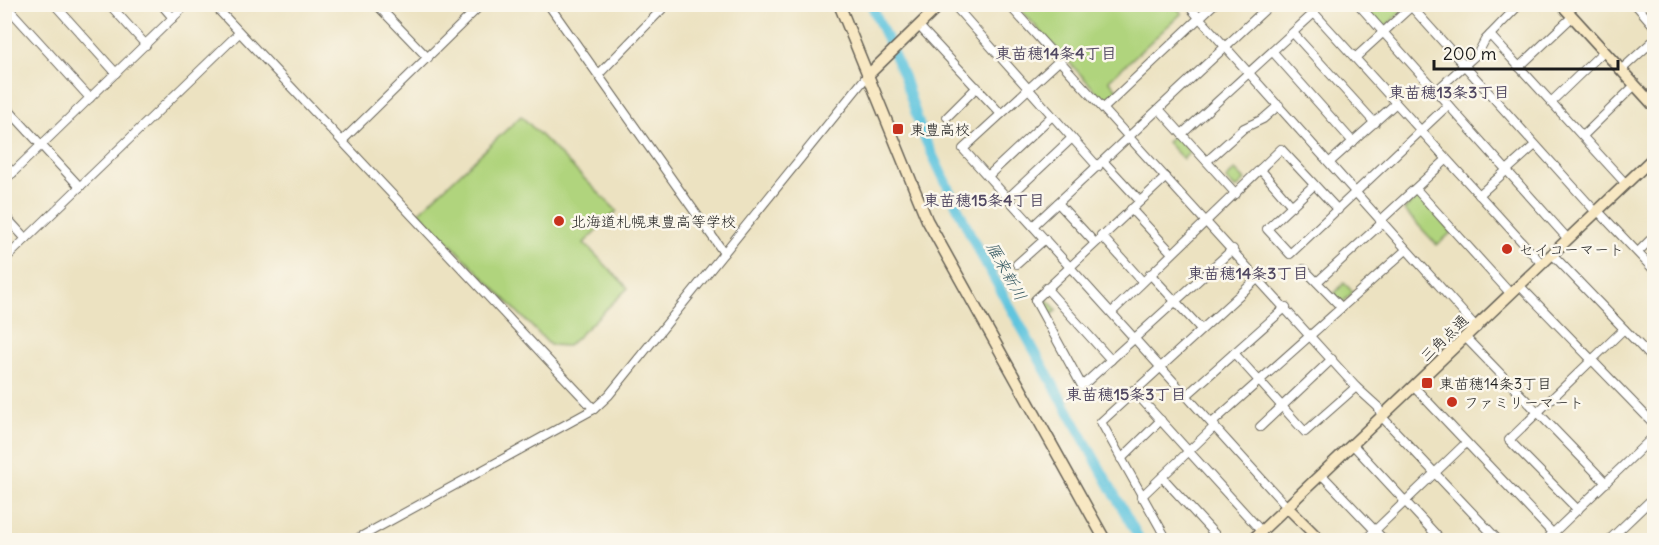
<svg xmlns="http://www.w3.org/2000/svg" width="1659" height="545" viewBox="0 0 1659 545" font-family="Delius,'Klee One',sans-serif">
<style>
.green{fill:#b0d47d;stroke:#66784c;stroke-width:1.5}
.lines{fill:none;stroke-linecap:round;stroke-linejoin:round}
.river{stroke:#61c5de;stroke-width:10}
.street-casing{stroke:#656156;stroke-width:10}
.secondary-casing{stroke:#656156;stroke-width:13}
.street{stroke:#fff;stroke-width:8}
.secondary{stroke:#f8e8c3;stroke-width:10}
.poi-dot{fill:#c8321e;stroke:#fbf7ec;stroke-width:2}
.labels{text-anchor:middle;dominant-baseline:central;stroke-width:5;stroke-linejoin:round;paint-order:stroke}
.poi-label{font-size:15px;fill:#1c1c1c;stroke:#fbf7ec;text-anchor:start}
.street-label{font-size:15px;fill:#1c1c1c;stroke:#fbf7ec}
.neighbourhood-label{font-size:16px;font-weight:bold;fill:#504761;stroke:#fbf7ec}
.water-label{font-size:16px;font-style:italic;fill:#345760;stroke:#fbf7ec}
</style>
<rect width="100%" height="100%" fill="#fbf7ec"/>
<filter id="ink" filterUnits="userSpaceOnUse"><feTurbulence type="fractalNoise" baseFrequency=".0167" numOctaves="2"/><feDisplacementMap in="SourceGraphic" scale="12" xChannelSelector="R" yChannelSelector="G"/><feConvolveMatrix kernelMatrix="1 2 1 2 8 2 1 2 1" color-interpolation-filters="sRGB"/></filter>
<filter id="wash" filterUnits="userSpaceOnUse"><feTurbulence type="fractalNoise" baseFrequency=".008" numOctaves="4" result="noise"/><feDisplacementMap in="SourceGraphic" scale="24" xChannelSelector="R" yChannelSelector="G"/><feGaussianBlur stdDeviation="1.35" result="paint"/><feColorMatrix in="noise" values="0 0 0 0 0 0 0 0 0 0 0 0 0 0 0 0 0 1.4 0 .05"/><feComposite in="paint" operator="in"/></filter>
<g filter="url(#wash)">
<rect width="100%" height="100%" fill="#ece2c1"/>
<g class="green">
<path d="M1016,5H1174L1182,13L1109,80L1118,91L1106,102Z"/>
<path d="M1362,5H1402L1403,10L1385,27L1381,26Z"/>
<path d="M521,116L617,211L584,243L628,288L568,346L550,345L419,212Z"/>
<path d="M1175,135L1190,152L1183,159L1167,142Z"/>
<path d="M1235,170L1245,180L1236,189L1226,179Z"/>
<path d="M1418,196L1452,232L1437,245L1404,210Z"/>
<path d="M1344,283L1353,292L1342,303L1334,294Z"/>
<path d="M1045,298L1057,310L1048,317L1041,302Z"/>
</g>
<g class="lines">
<path class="river" d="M871,4L904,77L922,133L976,246L1140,540"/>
</g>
</g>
<g filter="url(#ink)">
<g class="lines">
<defs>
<g id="street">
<path d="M54,4L116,73"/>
<path d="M109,4L146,45"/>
<path d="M161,4L173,18"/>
<path d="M213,4L594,409"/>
<path d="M376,4L428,58"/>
<path d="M548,4L724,253"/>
<path d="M953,4L1098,167"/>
<path d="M1008,4L1356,387L1378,407L1382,417L1498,540"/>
<path d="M1187,4L1477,328"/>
<path d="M1306,4L1542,264"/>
<path d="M1358,4L1568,239"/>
<path d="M1409,4L1596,212"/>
<path d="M1635,4L1654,26"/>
<path d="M10,10L90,98"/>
<path d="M919,26L1001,114"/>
<path d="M1293,33L1375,123"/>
<path d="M1490,35L1626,184"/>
<path d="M1273,52L1353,142"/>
<path d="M1355,58L1413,5"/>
<path d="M1060,60L963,149L1287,507"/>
<path d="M1519,67L1572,17"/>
<path d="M1621,70L1654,40"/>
<path d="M599,74L667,4"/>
<path d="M1436,91L1478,53L1485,40L1520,4"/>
<path d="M1552,101L1604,51"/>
<path d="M4,105L80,187"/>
<path d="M1104,108L1214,4"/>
<path d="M1159,109L1236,194"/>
<path d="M947,117L977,87"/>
<path d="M1182,134L1314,13"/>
<path d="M1583,136L1635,85"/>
<path d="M342,141L482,4"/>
<path d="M1103,161L1140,201"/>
<path d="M1207,161L1244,128L1263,119L1279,105"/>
<path d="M1330,162L1395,104"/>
<path d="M4,163L13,173"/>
<path d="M1260,169L1292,206"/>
<path d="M988,176L1052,116"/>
<path d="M1166,177L1035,300L1082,386L1233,249"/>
<path d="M4,181L187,4"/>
<path d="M1314,185L1267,229L1290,254L1448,105"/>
<path d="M1416,189L1510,293"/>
<path d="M1479,195L1535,145"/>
<path d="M1008,198L1072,138"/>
<path d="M1058,203L1094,242"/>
<path d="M1131,209L1172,253"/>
<path d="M1598,211L1654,270"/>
<path d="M4,215L26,239"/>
<path d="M1380,221L1446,160"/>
<path d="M1033,226L1271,4"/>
<path d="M1101,235L1142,281"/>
<path d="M1638,252L1654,236"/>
<path d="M1552,254L1654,360"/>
<path d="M4,260L239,33"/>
<path d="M1017,264L1045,239"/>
<path d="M1304,269L1342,308"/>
<path d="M1150,274L1201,329"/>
<path d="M1317,282L1382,223"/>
<path d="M1519,285L1654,424"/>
<path d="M1046,288L1111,360"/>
<path d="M1112,312L1281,149L1338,210"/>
<path d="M1466,338L1606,483"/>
<path d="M1234,353L1305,432L1356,387"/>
<path d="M1414,387L1559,540"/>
<path d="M1133,390L1262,532"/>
<path d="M1187,395L1286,307"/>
<path d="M1212,423L1406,250"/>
<path d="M1260,427L1332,359"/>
<path d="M1353,445L1441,540"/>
<path d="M1121,459L1161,420"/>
<path d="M1322,475L1384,540"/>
<path d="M1162,477L1220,540"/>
<path d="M1141,497L1215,426"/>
<path d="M1578,510L1509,440L1624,329"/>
<path d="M355,540L594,409L609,395L867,76"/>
<path d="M1167,540L1101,422L1258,278"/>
<path d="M1365,540L1466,443"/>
<path d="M1546,540L1654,436"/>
<path d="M1609,540L1654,497"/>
</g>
<g id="secondary">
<path d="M839,4L927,220L1105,540"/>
<path d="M1561,4L1654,106"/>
<path d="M867,76L941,4"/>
<path d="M1287,507L1320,540"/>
<path d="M1252,540L1654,157"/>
</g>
</defs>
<use href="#street" class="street-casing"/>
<use href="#secondary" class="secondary-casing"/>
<use href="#street" class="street"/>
<use href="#secondary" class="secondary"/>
</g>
</g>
<g class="poi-dot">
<rect x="892" y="123" width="12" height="12" rx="3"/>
<circle cx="559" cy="221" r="6"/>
<circle cx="1507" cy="249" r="6"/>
<rect x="1421" y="377" width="12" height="12" rx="3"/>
<circle cx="1452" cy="402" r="6"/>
</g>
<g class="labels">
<g class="poi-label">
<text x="910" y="129">東豊高校</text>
<text x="571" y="221">北海道札幌東豊高等学校</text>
<text x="1519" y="249">セイコーマート</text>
<text x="1439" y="383">東苗穂14条3丁目</text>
<text x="1464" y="402">ファミリーマート</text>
</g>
<g class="street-label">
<text transform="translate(1444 338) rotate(-44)">三角点通</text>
</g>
<g class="neighbourhood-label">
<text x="1056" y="53">東苗穂14条4丁目</text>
<text x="1449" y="92">東苗穂13条3丁目</text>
<text x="984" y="200">東苗穂15条4丁目</text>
<text x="1248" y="273">東苗穂14条3丁目</text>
<text x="1126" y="394">東苗穂15条3丁目</text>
</g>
<g class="water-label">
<text transform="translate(1007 271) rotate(61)">雁来新川</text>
</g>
</g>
<rect width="1659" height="545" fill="none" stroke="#fbf7ec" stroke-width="24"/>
<path d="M1434 60v9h184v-9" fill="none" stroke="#1c1c1c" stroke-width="3"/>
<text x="1443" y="60" font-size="18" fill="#1c1c1c" stroke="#fbf7ec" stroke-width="4.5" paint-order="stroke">200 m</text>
</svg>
